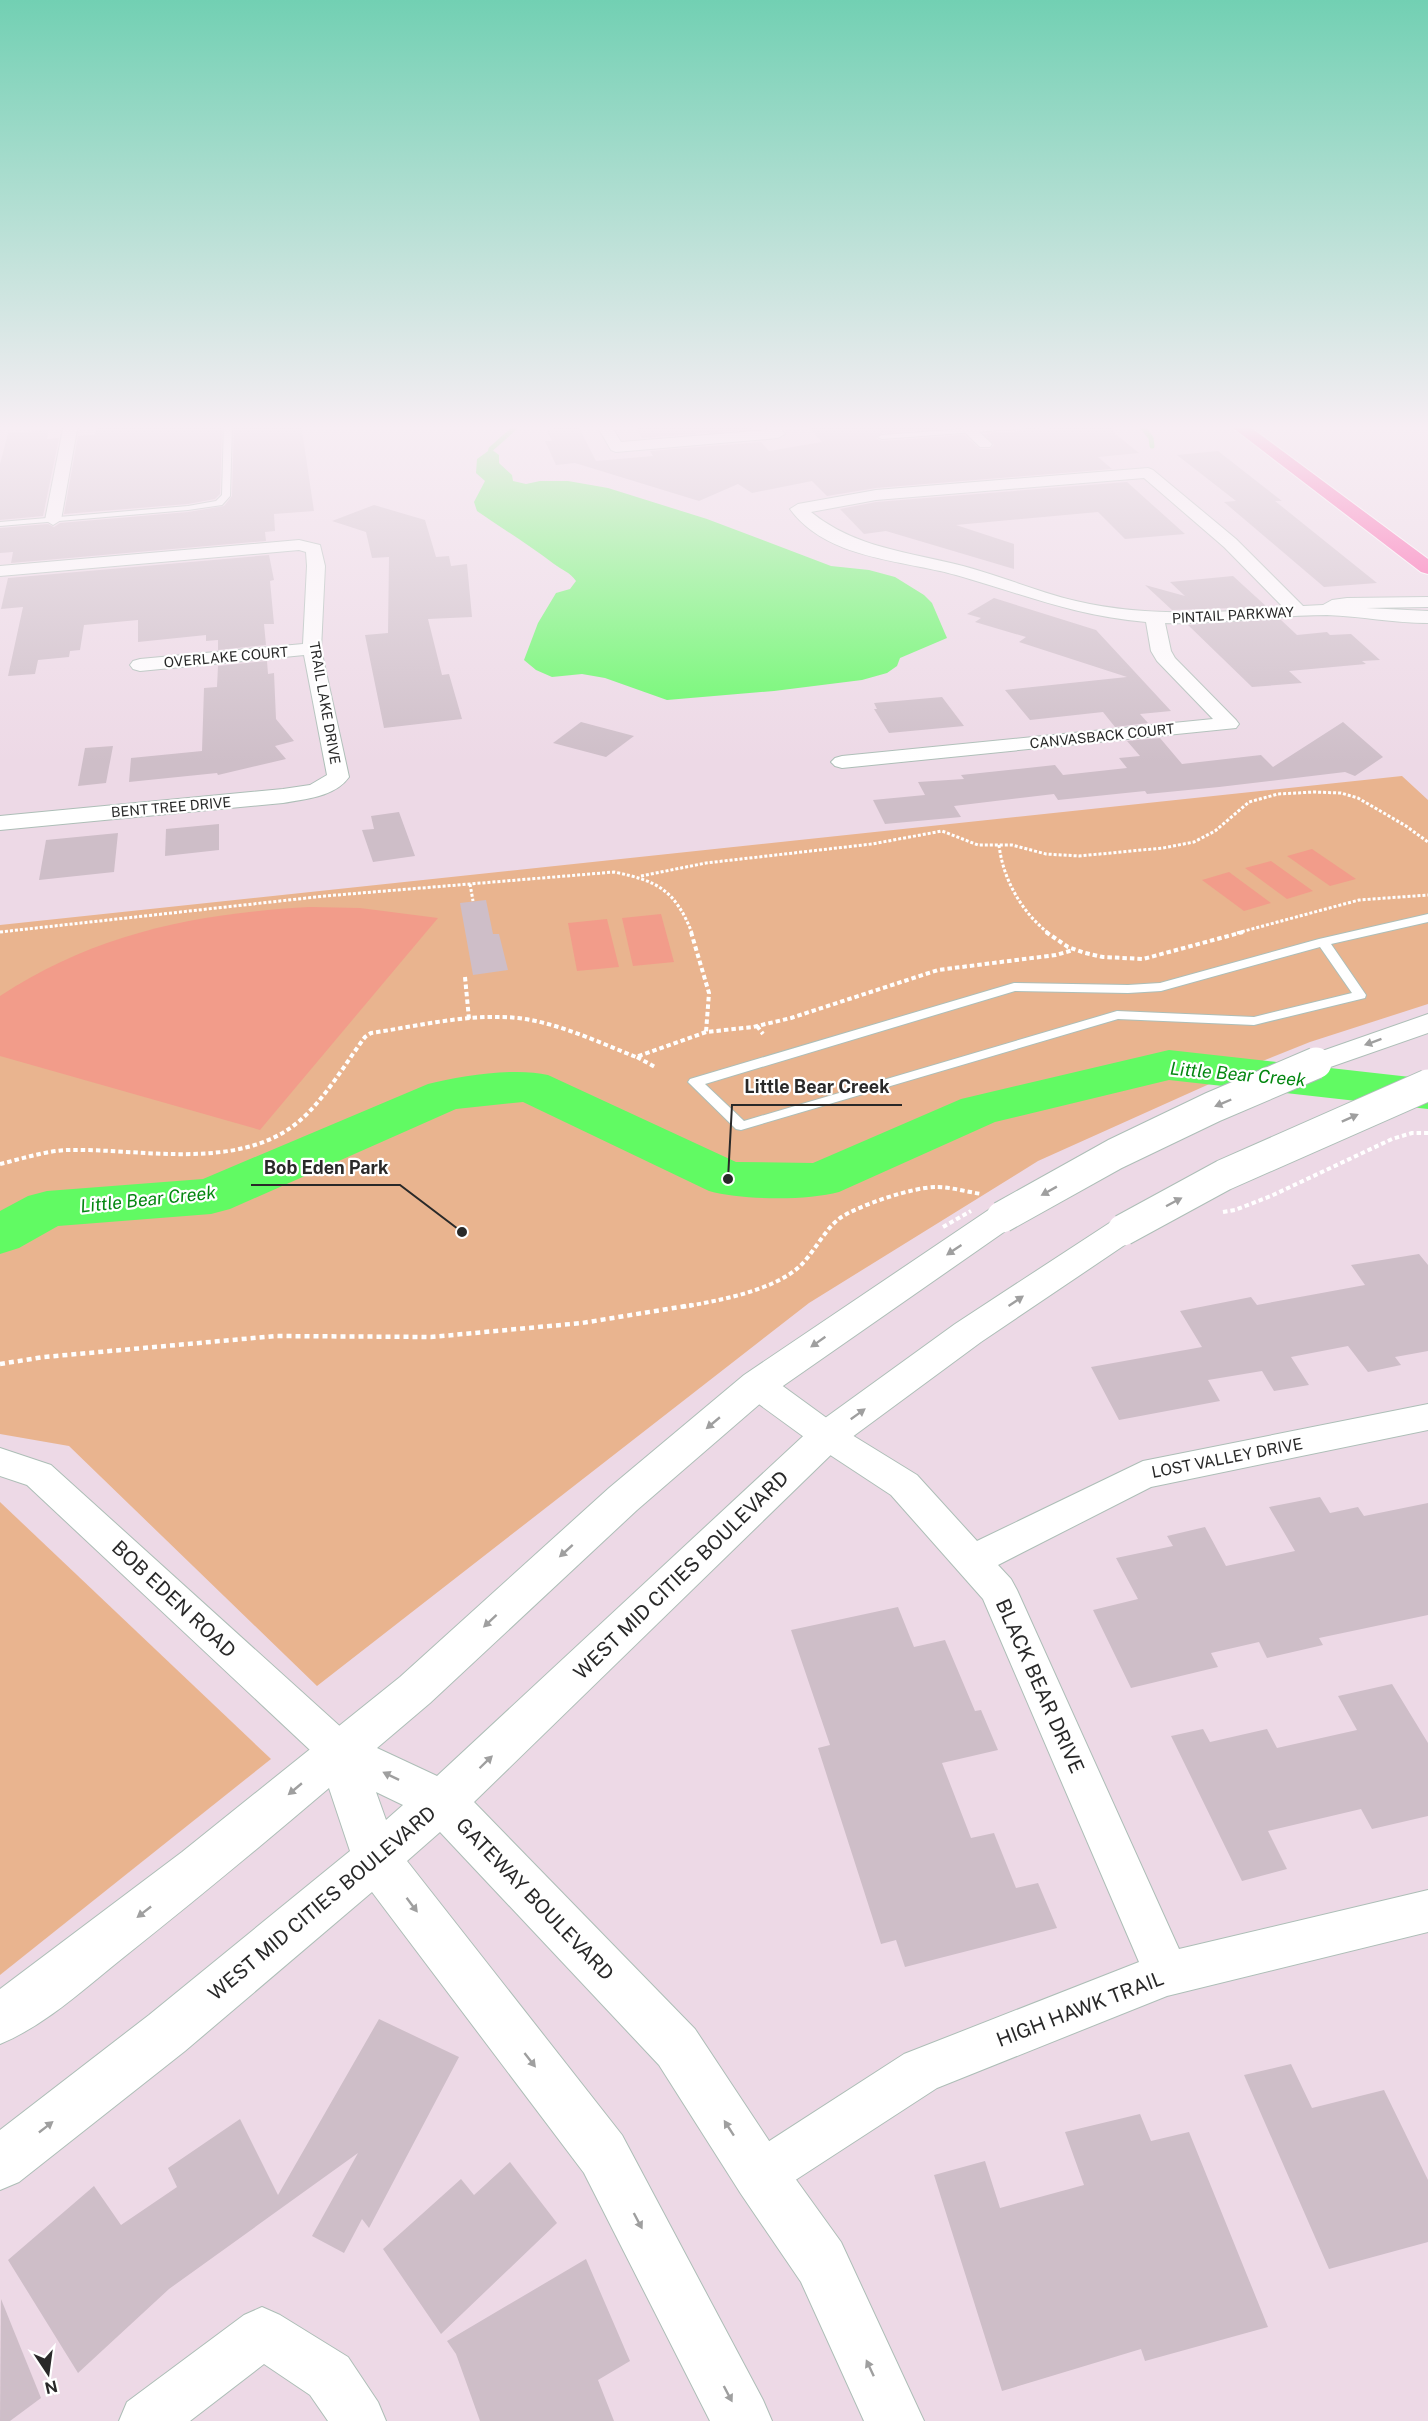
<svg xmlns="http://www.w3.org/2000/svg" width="1428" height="2421" viewBox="0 0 1428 2421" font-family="'Public Sans',sans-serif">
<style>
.green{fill:#e9b48f}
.pitch{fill:#f29c8a}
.water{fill:#61fa63}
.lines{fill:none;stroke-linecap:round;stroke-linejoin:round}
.stream{stroke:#61fa63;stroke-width:5}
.river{fill:#61fa63;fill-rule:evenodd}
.building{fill:#cebec8}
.lane-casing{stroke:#adbeb7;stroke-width:2}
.street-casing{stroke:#adbeb7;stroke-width:2}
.secondary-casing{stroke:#adbeb7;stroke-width:2}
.primary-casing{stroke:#fff;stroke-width:2}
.path-far2{stroke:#fff;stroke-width:3;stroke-dasharray:3 2;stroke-linecap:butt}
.path-far1{stroke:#fff;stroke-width:4;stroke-dasharray:4.5 3;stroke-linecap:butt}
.path{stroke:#fff;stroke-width:4.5;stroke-dasharray:5 4;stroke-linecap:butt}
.lane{fill:#fff;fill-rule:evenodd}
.street{fill:#fff;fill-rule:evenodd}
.secondary{fill:#fff;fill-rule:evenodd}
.primary{fill:#fe4da2;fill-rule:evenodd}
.secondary-bridge-casing{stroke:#adbeb7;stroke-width:33;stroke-linecap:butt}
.path-bridge{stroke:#fff;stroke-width:4;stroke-dasharray:4.5 3;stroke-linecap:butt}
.secondary-bridge{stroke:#fff;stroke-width:31}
.oneway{fill:#9f9f9f}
.labels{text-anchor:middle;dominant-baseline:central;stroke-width:4.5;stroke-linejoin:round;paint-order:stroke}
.far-street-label{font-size:14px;fill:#292929;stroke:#fff}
.street-label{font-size:16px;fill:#292929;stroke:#fff}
.water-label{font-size:18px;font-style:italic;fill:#048711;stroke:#fff}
.near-street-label{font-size:20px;fill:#292929;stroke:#fff}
.leader{fill:none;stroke:#292929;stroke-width:2}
.callout-dot{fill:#292929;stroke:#fff;stroke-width:2}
.callout-label{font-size:18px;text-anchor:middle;font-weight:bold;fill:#292929;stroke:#fff;stroke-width:4.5;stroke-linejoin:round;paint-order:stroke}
</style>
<rect width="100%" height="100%" fill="#edd9e6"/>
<g class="green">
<path d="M1402,776L1428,800V1004L1310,1042L1245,1068L1038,1161L809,1303L317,1686L69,1446L0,1434V925Z"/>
<path d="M0,1502L271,1759L0,1975Z"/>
</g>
<g class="pitch">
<path d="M1312,849L1356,879L1330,886L1287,856Z"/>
<path d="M1271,861L1313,891L1287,899L1245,868Z"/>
<path d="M1229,872L1271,903L1244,911L1202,880Z"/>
<path d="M310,907L360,908L438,918L260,1130L0,1056V996C95,933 198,913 310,907Z"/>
<path d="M661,914L674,962L633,966L622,918Z"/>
<path d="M607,919L619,967L577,971L568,923Z"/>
</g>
<path class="water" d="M491,449L499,455V463L512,475L513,481L526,484L540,481H568L608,488L707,519L831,566L869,570L895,577L924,595L932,603L947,638L900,658L897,666L887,673L862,680L774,691L667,700L605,678L582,674L552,677L536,670L524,660L538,623L556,593L570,589L576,581C570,572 562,570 554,564C529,545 503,529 477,511L474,502L485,481L476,473L477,459Z"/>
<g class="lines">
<g class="stream">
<path d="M1140,424L1151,438L1152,446"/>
<path d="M489,458L491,449L519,424"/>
</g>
<path class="river" d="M1169,1050L1428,1079V1109L1169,1080L995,1122L839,1192C806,1201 742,1200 709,1191L523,1102L456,1109L230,1209L211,1214L58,1226L19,1248L0,1254V1211L28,1196L47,1191L203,1179L428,1084C460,1076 516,1067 548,1075L736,1162L813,1163L961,1099Z"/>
</g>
<g class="building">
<path d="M140,424H222L220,494L215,499L188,504L64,514L78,436L95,435L96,427Z"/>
<path d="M234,424H301L314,511L274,514L275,531L265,532L266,541L11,563L13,552L0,553V528L48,524L54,527L60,523L188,512L224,506L232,496Z"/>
<path d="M634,424H748L752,429L642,438Z"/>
<path d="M806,424H954L956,427L882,433L876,438L882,441L964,435L980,449H990L994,445L984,434L1055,428L1061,424H1113V432L1139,453L1098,457L1112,469L876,488L827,496L812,481L752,493L738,484L699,501L575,463L556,465L545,441H552L546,429L578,426L596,461L653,456L650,451L761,442L769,451L822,442Z"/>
<path d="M49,430L47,439L59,438L43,516L0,520V464L8,433Z"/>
<path d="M1218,451L1282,501H1275L1377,583L1324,587L1224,502L1236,501L1177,455Z"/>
<path d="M1127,482L1185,534L1125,539L1098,512L956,525L1014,544V569L886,531L864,534L840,509L876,502Z"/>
<path d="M374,505L425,520L436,557L449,556L451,566L467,564L472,617L428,619L442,675L449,674L462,719L384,728L365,635L388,633L389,557L372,558L366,532L332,521Z"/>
<path d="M269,555L274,580L270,581L274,624H264L266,645L218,650V640L206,641V635L138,642V620L84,625L80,650L70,651L69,657L38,660L35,674L8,676L23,607L1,609L8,578Z"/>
<path d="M1233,576L1267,607L1172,610L1145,585L1185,596L1170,582Z"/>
<path d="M994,598L1096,630L1171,711L1140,714L1148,723L1115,727L1103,712L1030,720L1005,690L1127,677L1019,642L1026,637L975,622L981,618L967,614Z"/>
<path d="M1280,619L1297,635L1327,632L1330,635L1351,634L1380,660L1362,661L1366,664L1289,671L1302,683L1252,687L1188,625Z"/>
<path d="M267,661L268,674L274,673L276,719L294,741L275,746L286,759L218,775L217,773L129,782L131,758L202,751L204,688L217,687L218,666Z"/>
<path d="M942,697L964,726L889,733L874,709H877L874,703Z"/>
<path d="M581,722L634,736L606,757L553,743Z"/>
<path d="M1343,722L1383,757L1355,776L1345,772L1219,787L1147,794L1145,791L1058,800L1054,794L954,806L961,817L885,824L873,800L925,795L918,782L964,779L961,775L1055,765L1063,775L1127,768L1119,758L1140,756L1127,741L1160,738L1182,764L1261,755L1273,767Z"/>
<path d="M113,746L106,783L78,786L85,748Z"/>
<path d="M399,812L415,856L373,862L362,830L374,829L371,816Z"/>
<path d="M219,824V850L165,856L166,829Z"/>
<path d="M118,833L114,872L39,880L46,840Z"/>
<path d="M486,900L493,934H499L508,970L473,975L460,903Z"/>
<path d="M1419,1254L1428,1265V1351L1395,1357L1401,1365L1368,1372L1348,1346L1291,1357L1309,1385L1274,1391L1262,1371L1208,1380L1220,1401L1119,1420L1091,1367L1202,1347L1180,1311L1251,1297L1257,1305L1365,1285L1351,1265Z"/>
<path d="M1320,1497L1330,1513L1358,1507L1364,1516L1428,1503V1615L1319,1638L1323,1645L1267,1658L1259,1642L1211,1653L1218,1667L1131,1688L1093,1610L1138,1599L1116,1558L1173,1546L1167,1536L1205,1527L1226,1566L1295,1551L1269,1507Z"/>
<path d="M898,1607L914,1647L945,1640L975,1711L981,1710L998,1750L942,1763L971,1838L994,1833L1016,1888L1038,1883L1057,1928L905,1967L896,1940L881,1944L818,1748L830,1745L791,1630Z"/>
<path d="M1392,1684L1428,1743V1816L1372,1829L1361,1809L1268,1831L1287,1869L1242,1881L1171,1736L1203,1729L1210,1742L1267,1729L1277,1748L1357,1730L1338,1696Z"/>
<path d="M379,2019L459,2057L369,2228L362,2219L344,2253L312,2236L358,2153L169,2289L78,2373L8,2260L94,2186L121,2225L177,2187L168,2168L240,2119L278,2195Z"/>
<path d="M1291,2064L1312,2108L1384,2090L1428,2180V2242L1329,2269L1244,2075Z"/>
<path d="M1140,2114L1151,2141L1189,2132L1268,2327L1145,2361L1141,2349L1002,2391L934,2175L985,2161L1000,2208L1084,2185L1065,2132Z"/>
<path d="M510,2162L557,2223L441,2334L383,2249L461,2179L474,2195Z"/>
<path d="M586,2259L630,2361L598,2380L614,2421H480L456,2354L447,2341Z"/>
<path d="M1,2299L41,2398L10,2421H0Z"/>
</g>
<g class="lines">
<defs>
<g id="lane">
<path d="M224,424H232L230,496L222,505L188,510L0,526V522L188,506L216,501L222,495Z"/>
<path d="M1030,424H1059L1055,426L882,439L878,437L882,435Z"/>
<path d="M1428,914V922L1331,944L1366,995L1365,998L1254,1025L1118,1019L741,1130L736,1129L688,1082L690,1079L1014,983L1128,985L1160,983L1319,939ZM1320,947L1352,993L1254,1017L1117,1011L744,1121L705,1084L1015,991L1128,993L1161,991Z"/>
</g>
<g id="street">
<path d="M64,424H78L61,520L53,525L45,520Z"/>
<path d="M596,424H610L621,442L768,430L764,424H778L785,434L778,438L616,452L611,450Z"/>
<path d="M956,424H971L992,444L990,447H980Z"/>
<path d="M1148,468L1153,470L1236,539L1303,606L1323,605L1332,600L1347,598L1428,597V607L1366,608L1428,611V623C1394,623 1360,616 1327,615C1273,615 1219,625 1165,623L1171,651L1175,658L1236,720L1239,724L1236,728L842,768L835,766L831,762L835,758L842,756L1213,719L1157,661L1151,651L1146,622C1075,616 1023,594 956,575C902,560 826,559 790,509L798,504L876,490ZM1144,478L1224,547L1284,608C1215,613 1144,617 1076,601C1038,592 1001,576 963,566C909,552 855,548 811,512L876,500Z"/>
<path d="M299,540L320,545L325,566L321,649L349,777C335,797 305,799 283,803L0,830V816L283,789L310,785L327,775L304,655L140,671L133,669L130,665L133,661L140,659L303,644L307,566L306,552L299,550L0,576V566Z"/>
<path d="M757,1373L769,1376L839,1427L917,1475L977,1541L1143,1461L1428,1404V1430L1151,1487L998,1565L1011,1579L1017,1590L1179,1949L1428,1890V1932L1167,1996L937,2088L777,2192L760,2199L743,2192L736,2175L743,2158L904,2054L1139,1962L983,1599L891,1495L815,1445L745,1394L740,1385L745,1376Z"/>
<path d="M0,1448L51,1465L354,1739L360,1752L354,1765L340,1770L326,1765L27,1485L0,1476Z"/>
<path d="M262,2307L280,2315L348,2357L378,2402L386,2421H328L310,2395L264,2364L190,2421H119L127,2402L244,2315Z"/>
</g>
<g id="secondary">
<path d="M1428,1014V1033L1316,1072L1305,1069L1301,1063L1305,1057Z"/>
<path d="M1002,1206L1014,1209L1019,1217L1014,1225L770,1395L637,1510L430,1703L377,1748L437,1776L814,1426L955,1324L1111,1222L1123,1219L1135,1222L1140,1230L1135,1238L981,1342L840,1446L474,1802L695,2029L779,2156L841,2242L924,2421H864L801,2282L741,2194L659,2065L440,1832L407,1861L622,2135L763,2400L772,2421H710L584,2173L372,1892L185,2051L19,2182L0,2190V2130L149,2015L350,1851L329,1788C261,1846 193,1902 124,1957C85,1988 46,2025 0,2044V1989L182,1852L400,1677L609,1488L744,1375L990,1209ZM376,1792L403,1805L386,1820Z"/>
</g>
<path id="primary" d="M1228,424H1246L1428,559V574L1421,572Z"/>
</defs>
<use href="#lane" class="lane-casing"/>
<use href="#street" class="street-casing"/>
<use href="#secondary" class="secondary-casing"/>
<use href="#primary" class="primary-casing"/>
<g class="path-far2">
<path d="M999,845C1003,879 1021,911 1048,933"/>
<path d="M641,876L706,863L872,844L942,831L978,845H1012L1046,854L1079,856L1163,848L1194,842L1215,831L1249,802L1278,794L1314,792L1341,793L1358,798L1406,826L1428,842"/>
<path d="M470,884L473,901"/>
<path d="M0,932L325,896L614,872C658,881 675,890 692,933"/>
<path d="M1237,933L1359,900L1428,895"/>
</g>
<g class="path-far1">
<path d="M691,932L709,993L706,1032"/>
<path d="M1046,932L1068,947L1085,953L1103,957L1143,959L1243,932"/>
<path d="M465,977L469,1019"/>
<path d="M757,1026L763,1034"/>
<path d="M637,1057L655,1067"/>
<path d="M0,1164C21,1159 45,1151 67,1150C139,1148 236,1172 297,1123C323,1102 345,1064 365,1037L371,1033C419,1026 469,1013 518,1018C559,1023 598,1042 636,1057L706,1032L753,1027L791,1018L938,970L1056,955L1073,950"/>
<path d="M1223,1212L1235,1210L1271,1196L1392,1139L1412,1133H1428"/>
<path d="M682,1307C717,1301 772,1291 799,1267C814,1253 824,1230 840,1218C859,1205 914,1187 936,1187C951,1187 967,1192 982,1194"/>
</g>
<path class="path" d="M0,1364L44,1357L276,1336L431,1337L582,1323L692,1305"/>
<use href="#lane" class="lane"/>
<use href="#street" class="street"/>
<use href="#secondary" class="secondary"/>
<use href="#primary" class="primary"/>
<defs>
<g id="secondary-bridge">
<path d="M1002,1217L1115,1154L1213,1107L1316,1063"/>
<path d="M1123,1230L1224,1175L1428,1085"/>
</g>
</defs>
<use href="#secondary-bridge" class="secondary-bridge-casing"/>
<path class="path-bridge" d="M943,1227L971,1211"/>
<use href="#secondary-bridge" class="secondary-bridge"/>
</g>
<defs><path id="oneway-solid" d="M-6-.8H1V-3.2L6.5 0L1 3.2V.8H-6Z" transform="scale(1.5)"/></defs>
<g class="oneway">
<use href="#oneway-solid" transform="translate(1373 1042) rotate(160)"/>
<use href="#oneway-solid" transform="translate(1223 1103) rotate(157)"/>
<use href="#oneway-solid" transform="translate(1350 1118) rotate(-24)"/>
<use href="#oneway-solid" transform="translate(1049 1191) rotate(151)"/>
<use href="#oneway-solid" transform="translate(1174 1202) rotate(-28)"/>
<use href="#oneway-solid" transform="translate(954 1250) rotate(146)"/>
<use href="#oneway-solid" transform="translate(1016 1301) rotate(-34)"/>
<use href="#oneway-solid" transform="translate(818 1342) rotate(145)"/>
<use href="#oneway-solid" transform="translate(858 1414) rotate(-36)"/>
<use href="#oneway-solid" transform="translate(713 1423) rotate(140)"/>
<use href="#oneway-solid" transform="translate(566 1551) rotate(138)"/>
<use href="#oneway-solid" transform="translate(490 1621) rotate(137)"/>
<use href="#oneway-solid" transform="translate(486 1762) rotate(-44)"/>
<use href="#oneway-solid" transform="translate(391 1776) rotate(-154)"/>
<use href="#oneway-solid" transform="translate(295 1789) rotate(140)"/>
<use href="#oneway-solid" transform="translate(412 1905) rotate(53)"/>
<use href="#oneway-solid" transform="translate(144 1912) rotate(142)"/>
<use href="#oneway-solid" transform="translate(530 2060) rotate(52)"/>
<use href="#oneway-solid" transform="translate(46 2127) rotate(-38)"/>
<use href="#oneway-solid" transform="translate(729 2128) rotate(-123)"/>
<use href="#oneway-solid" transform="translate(638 2221) rotate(62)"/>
<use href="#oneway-solid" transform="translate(870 2368) rotate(-115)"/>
<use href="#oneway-solid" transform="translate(728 2394) rotate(62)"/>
</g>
<linearGradient id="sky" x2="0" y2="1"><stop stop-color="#72d0b3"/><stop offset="0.56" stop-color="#f7eef4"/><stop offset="1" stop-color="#f7eef4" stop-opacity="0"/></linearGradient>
<rect width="1428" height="763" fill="url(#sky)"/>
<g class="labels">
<g class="far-street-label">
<text transform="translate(1233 615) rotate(-3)">PINTAIL PARKWAY</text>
<text transform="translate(226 657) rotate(-5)">OVERLAKE COURT</text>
<text transform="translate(325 703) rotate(80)">TRAIL LAKE DRIVE</text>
<text transform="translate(1102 736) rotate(-6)">CANVASBACK COURT</text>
<text transform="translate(171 807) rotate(-5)">BENT TREE DRIVE</text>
</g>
<g class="street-label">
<text transform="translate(1227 1458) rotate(-11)">LOST VALLEY DRIVE</text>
</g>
<g class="water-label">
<text transform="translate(1238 1074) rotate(5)">Little Bear Creek</text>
<text transform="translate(148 1199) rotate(-6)">Little Bear Creek</text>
</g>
<g class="near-street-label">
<text transform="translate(681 1575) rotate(-44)">WEST MID CITIES BOULEVARD</text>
<text transform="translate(174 1599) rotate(43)">BOB EDEN ROAD</text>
<text transform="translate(1040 1686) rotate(66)">BLACK BEAR DRIVE</text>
<text transform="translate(535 1899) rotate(46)">GATEWAY BOULEVARD</text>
<text transform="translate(322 1903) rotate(-40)">WEST MID CITIES BOULEVARD</text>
<text transform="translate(1080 2009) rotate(-21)">HIGH HAWK TRAIL</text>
</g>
</g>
<path class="leader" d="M728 1179L732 1105H902M462 1232L400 1185H251"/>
<g class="callout-dot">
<circle cx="728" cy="1179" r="6"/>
<circle cx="462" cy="1232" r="6"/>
</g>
<g class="callout-label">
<text x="817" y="1093">Little Bear Creek</text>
<text x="326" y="1174">Bob Eden Park</text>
</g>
<g transform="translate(48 2373) rotate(167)" stroke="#ffffff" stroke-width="4.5" paint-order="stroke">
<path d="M0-4.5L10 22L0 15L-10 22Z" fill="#292929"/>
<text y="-9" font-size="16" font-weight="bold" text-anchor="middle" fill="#292929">N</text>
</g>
</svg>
